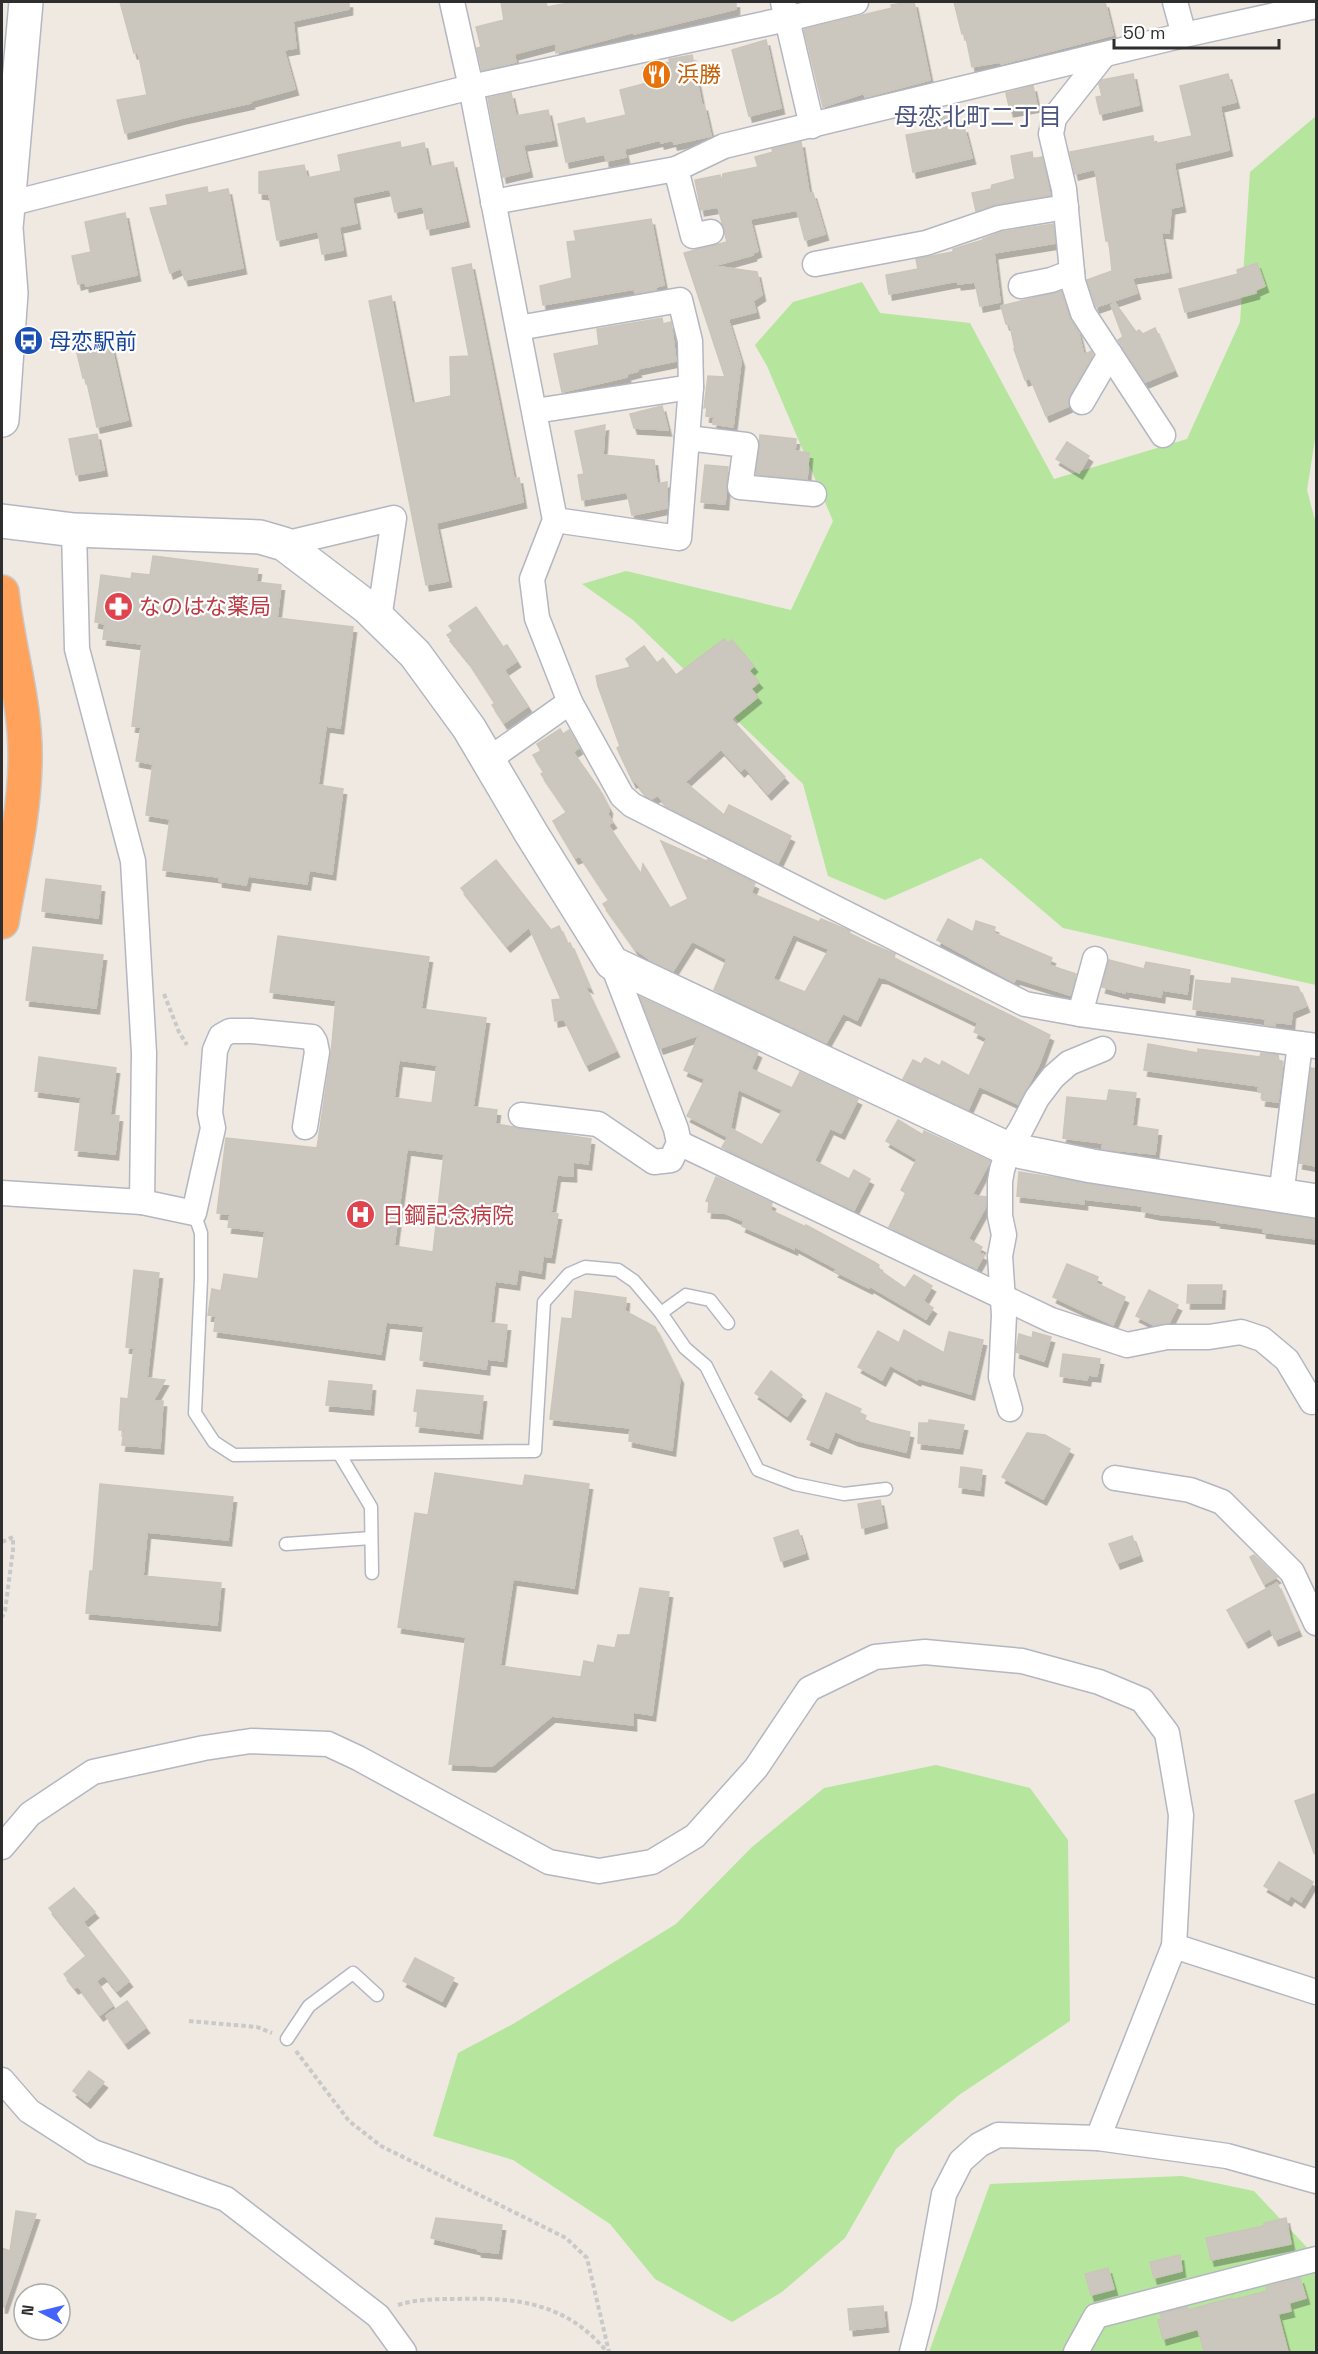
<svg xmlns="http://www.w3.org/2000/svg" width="1318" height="2354" viewBox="0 0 1318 2354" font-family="'Space Grotesk','Noto Sans JP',sans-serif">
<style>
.green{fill:#b6e59e}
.building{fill:#cbc7bf;stroke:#cbc5ba;stroke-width:1.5;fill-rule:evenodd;filter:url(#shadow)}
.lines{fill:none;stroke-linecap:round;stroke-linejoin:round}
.lane-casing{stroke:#b4b7c1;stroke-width:15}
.street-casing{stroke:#b4b7c1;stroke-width:27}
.secondary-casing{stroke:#b4b7c1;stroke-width:36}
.highway-casing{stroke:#c9c9c9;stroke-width:36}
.path{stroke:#c9c9c9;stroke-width:4;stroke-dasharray:4.5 3;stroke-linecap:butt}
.lane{stroke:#fff;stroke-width:12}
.street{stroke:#fff;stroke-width:24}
.secondary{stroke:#fff;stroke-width:33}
.highway{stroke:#ffa35c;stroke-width:33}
.labels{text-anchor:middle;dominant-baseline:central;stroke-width:4.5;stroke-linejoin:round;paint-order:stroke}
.food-label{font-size:22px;fill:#c56008;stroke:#fff;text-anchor:start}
.transit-label{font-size:22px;fill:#164399;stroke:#fff;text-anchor:start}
.health-label{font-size:22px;fill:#be3a42;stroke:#fff;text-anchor:start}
.neighbourhood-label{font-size:24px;fill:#4d5680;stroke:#fff}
</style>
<defs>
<filter id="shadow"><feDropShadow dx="3.5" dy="6" stdDeviation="0" flood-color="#0004"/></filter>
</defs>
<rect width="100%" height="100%" fill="#efe9e1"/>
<g class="green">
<path d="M1316,116V433L1307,490L1316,524V985L1063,928L981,858L885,900L828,876L803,784L633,620L582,584L626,571L791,610L833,521L767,366L755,345L793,302L862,282L880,313L970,323L1054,479L1187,439L1240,322L1250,172Z"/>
<path d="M936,1765L1030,1788L1068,1840L1070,2021L959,2095L896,2149L845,2238L782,2292L732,2322L655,2279L610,2224L513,2160L433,2136L458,2053L513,2024L676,1924L752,1847L824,1788Z"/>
<path d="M1182,2176L1254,2191L1316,2257V2352H929L990,2184Z"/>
</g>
<g class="building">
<path d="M120,2H349V9L293,21L296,48L284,50L295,89L251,101V103L182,118L125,133L117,100L147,95L138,52L134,53Z"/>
<path d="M501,2H546L547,7L574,2H736V9L634,34V32L556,53V43L514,54L516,62L482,70L477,48L481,47L476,27L504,20Z"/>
<path d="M908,2H914L930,80L865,97L864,93L823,107L804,29L892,8L891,5Z"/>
<path d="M954,2H1105L1113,35L1001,64L1000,62L972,67L965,33L962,34Z"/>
<path d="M766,40L781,108L749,116L732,50Z"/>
<path d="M692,55L702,106L704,105L711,136L674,144L673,140L661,143L660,140L624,149L626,157L606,161L605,154L566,162L558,124L584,118L586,124L626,115L620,90L647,83L643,68L670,62L669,59Z"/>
<path d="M1133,74L1139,105L1100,114L1096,97L1102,96L1099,84L1102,80Z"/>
<path d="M1228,74L1236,102L1220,106L1229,150L1174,163L1182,206L1171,208L1169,233L1161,232L1168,272L1132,278L1137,293L1096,307L1087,280L1112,271L1109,241H1106L1095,169L1075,174L1070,152L1153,136L1154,144L1192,136L1180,86Z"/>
<path d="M1033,86L1037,106L1010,111L1006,93Z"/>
<path d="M511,93L516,116L548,110L554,140L523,145L529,171L503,177L488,98Z"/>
<path d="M952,115L956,129L964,127L972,158L913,172L906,135L938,129L935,119Z"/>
<path d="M400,142L401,148L424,143L429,167L453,162L466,221L427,229L423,206L395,212L390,189L352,197L357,223L339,227L343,250L322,254L318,231L277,240L269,194L259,193V172L304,165L307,178L341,171L338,155Z"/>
<path d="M801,142L809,193H813L825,234L805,240L797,210L750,219L758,251L753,253V255L713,266L757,272L762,295L753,301L756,312L728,319L741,361L733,427L713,424L714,417L706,416L707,407L704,408L708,376L725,377L684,253L727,242L718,207L701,210L695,180L720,175L722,182L723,174L758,167L755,157L773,152L772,149Z"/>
<path d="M1032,152L1033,159L1042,157L1050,195L997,204L976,211L972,193L991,189L992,185L1015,179L1011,156Z"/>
<path d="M207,187L208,193L228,189L243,268L185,280L181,268L170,273L150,208L168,205L166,195Z"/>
<path d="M125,213L137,275L86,286L85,282L78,284L72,256L91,252L85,222Z"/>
<path d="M651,219L664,285L656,287V290L635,293L634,289L543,305L540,286L572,278L567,242L576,241L574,231Z"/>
<path d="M1053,224L1055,243L994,253L1000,302L980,306L975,282L958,284L957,281L889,294L886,275L918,269L916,259L953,252V249L983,240V239L1002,232Z"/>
<path d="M1257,263L1265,286L1256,290V293L1185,312L1179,289L1238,274L1237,270Z"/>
<path d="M471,264L514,479L519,478L523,502L436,523L448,581L426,585L369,301L391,296L412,404L451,396L450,357L469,356L452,268Z"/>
<path d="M1061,291L1070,318L1078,331L1084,355L1091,351L1093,355L1070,395L1069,406L1046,416L1030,378L1025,380L1014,349H1015L1010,325L1006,324L1001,306Z"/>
<path d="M1115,303L1136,332L1139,330L1143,334L1155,328L1174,370L1145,382L1118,340L1123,337L1111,305Z"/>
<path d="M662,318L663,324L671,322L676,361L637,369L638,371L627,374V377L562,392L554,354L599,345L597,329Z"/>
<path d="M111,345L128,420L97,427L86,378H83L77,353Z"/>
<path d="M662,406L668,430L634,428L630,414Z"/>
<path d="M605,425L603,455L654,460L657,484L667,482V508L632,515L627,492L582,500L578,475L584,474L575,431Z"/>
<path d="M97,434L104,470L76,475L69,439Z"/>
<path d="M760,435L796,439L795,451L809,453L807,479L756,474Z"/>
<path d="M1067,442L1089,456L1079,473L1056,459Z"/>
<path d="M705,465L728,467L725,504L701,502Z"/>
<path d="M153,556L258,569L256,582L281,585L277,618L353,627L340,728L326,726L318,785L343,789L332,874L309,870L307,884L248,876L246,885L219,881V877L163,870L170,819L146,815L153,764L136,761L141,727L132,726L142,644L103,639L105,624L95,622L101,575L131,579L132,573L150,575Z"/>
<path d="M476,607L503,647L507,645L517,661L504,670L528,706L504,723L492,705L495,703L468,661L447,635L453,631L449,626Z"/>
<path d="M724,639L728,643L732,640L754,666L749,671L759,682L751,689L758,697L731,719L785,777L768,794L745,767L741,771L721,749L685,782L724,815L729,805L791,836L778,863L667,807L658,795L651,799L647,796L635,781L633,782L617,748L620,746L598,686L596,676L631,667L626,659L644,646L657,663L663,658L676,675Z"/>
<path d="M560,729L563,734L569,730L579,748L573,752L599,789L609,808L608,815L613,822L608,825L641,874L643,864L670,908L688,899L661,841L711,863L707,859L755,883L751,893L819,922L821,919L850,931L849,933L871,944L895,954L894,958L1050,1035L1039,1065L1018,1104L979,1086L968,1110L903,1079L913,1060L921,1064L925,1058L940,1066L942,1061L969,1076L987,1038L974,1032L978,1023L885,978L878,977L857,1020L843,1013L826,1043L714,990L727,959L692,941L673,971L652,961L635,949L603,904L609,900L580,856L575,858L553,821L567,812L541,774L544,772L533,755L541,751L537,744ZM793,934L829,949L805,992L773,979Z"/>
<path d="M496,860L551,930L559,926L567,944L570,943L589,987L584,984L616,1051L586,1065L564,1019L555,1021L552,1000L561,999L529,927L507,946L461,888Z"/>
<path d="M46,879L101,886L98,918L42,911Z"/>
<path d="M948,919L973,932L976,921L995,927L994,933L1052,958L1049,965L1076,974L1070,995L1016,978L1014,982L937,940Z"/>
<path d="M278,936L429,957L421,1009L486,1018L473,1107L497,1110L495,1124L591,1139L588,1164L573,1162V1176L557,1175L551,1213L558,1214L551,1257L543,1256L541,1273L518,1269L516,1284L495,1281L490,1323L507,1325L503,1361L487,1359L486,1369L420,1360L424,1326L386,1322L381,1354L214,1331L216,1316L208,1315L212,1289L221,1291L224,1274L258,1279L265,1231L228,1227L230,1214L217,1213L226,1138L317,1148L331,1054L336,1000L270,992ZM399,1060L437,1065L432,1103L394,1098ZM407,1149L444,1154L433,1252L394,1246Z"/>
<path d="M33,947L103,955L96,1008L26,1000Z"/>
<path d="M1109,960L1144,969L1146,962L1190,970L1187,994L1162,990L1161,997L1125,991V993L1102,987Z"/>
<path d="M1232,978L1298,987L1306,1006L1292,1012L1291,1024L1274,1022L1275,1026L1265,1025L1266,1019L1193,1009L1196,980L1231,984Z"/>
<path d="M640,997L758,1052L751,1069L792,1088L800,1072L858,1099L841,1133L830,1128L814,1161L849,1179L854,1170L870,1179L854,1210L727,1150L722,1147L728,1137L687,1116L705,1079L684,1070L699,1035L660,1048ZM738,1089L783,1110L762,1145L732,1129L729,1134Z"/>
<path d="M1148,1044L1198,1053V1049L1260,1057L1261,1053L1278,1055L1279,1061L1283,1062L1278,1102L1262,1100L1263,1093L1258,1092L1259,1086L1144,1070Z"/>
<path d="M39,1057L116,1068L110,1115L119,1116L115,1154L75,1150L81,1097L35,1091Z"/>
<path d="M1311,1068L1317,1069V1166L1299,1163Z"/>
<path d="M1109,1090L1136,1093L1132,1126L1158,1130L1155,1154L1102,1149L1103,1143L1063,1138L1067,1097L1107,1101Z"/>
<path d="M898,1120L923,1135L924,1131L990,1161L972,1195L986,1197V1206L968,1239L982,1247L979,1253L984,1255L976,1269L889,1227L906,1193L901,1190L917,1159L886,1141Z"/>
<path d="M1019,1172L1317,1219V1239L1263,1232V1228L1217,1222L1218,1220L1157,1214L1142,1211L1143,1206L1084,1199V1204L1017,1196Z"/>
<path d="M716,1177L772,1203L770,1210L806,1227V1225L874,1262L879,1265L878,1269L905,1288L914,1275L932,1286L923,1301L933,1308L926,1319L870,1286L869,1288L835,1271L837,1269L794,1246V1249L742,1226L744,1221L725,1213L708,1212L709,1202L706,1201Z"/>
<path d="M1067,1264L1098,1277L1096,1283L1125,1297L1113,1325L1053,1297Z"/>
<path d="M134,1270L159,1273L147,1378L165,1380L153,1401H163L160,1448L122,1445L124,1430H119L121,1398L128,1399L134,1348L126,1347Z"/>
<path d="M1188,1285H1222L1221,1303H1187Z"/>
<path d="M1149,1290L1178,1305L1169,1323L1154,1325L1136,1316Z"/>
<path d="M575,1291L626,1298L625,1311L655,1327L680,1378L672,1450L629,1441L630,1428L550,1419L562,1318L572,1319Z"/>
<path d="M904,1330L944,1353L949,1332L983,1340L971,1394L918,1378L917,1380L890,1365L882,1380L858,1367L878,1331L899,1343Z"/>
<path d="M1033,1332L1051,1337L1044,1361L1016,1352L1019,1334L1032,1338Z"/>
<path d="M1063,1354L1100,1359L1097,1376L1088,1375L1087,1380L1060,1376Z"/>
<path d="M771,1371L802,1395L787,1416L755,1393Z"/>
<path d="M329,1381L372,1385L370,1409L326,1405Z"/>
<path d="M417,1390L483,1396L479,1433L416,1426L418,1412L414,1411Z"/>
<path d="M826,1393L861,1409L859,1413L866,1416L864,1421L910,1432L906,1452L855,1440L835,1431L828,1448L807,1439Z"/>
<path d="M929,1420L964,1425L959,1448L918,1443L919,1423H929Z"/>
<path d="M1027,1433L1045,1435L1070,1449L1043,1499L1002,1477Z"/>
<path d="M961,1467L982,1470L980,1490L959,1487Z"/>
<path d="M435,1473L523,1486L525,1475L589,1484L574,1588L513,1579L500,1666L581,1677L584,1661L594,1663L598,1645L615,1648L618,1635H630L640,1588L669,1592L652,1715L633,1712V1725L552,1716L492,1766L449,1764L466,1637L398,1627L415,1513L428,1515Z"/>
<path d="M100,1484L233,1497L228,1540L147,1532L143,1576L221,1583L217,1625L86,1613L90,1571H93Z"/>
<path d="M880,1500L884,1522L862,1528L858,1504Z"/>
<path d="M798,1530L805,1553L781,1561L774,1538Z"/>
<path d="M1132,1536L1139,1555L1117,1563L1109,1544Z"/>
<path d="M1254,1555L1277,1577L1264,1584L1250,1557Z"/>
<path d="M1277,1583L1298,1630L1275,1640L1270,1628L1245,1642L1227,1610Z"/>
<path d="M1317,1793V1853H1314L1295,1801Z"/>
<path d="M1279,1862L1313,1882L1301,1902L1291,1895L1288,1900L1264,1886Z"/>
<path d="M74,1888L95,1912L83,1922L129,1981L117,1991L104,1975L96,1981L113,2005L100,2015L78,1986L75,1988L64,1974L87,1955L49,1908Z"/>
<path d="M415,1958L454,1978L442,2001L403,1981Z"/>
<path d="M127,2001L146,2027L125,2043L106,2016Z"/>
<path d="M89,2071L104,2082L87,2102L73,2091Z"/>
<path d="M16,2211L36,2214L4,2307H2V2248L10,2251Z"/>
<path d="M436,2218L502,2225L498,2253L478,2251V2249L431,2238Z"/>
<path d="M1286,2218L1291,2244L1211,2260L1206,2238L1264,2226V2223Z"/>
<path d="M1180,2255L1182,2271L1154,2278L1150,2262Z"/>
<path d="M1108,2268L1114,2289L1091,2295L1085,2274Z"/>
<path d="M1300,2278L1306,2298L1289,2303L1291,2311L1278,2314L1288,2352H1204L1198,2329L1163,2339L1158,2320L1162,2319L1160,2314L1187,2307L1188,2310L1232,2298V2300L1267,2291L1266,2287Z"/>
<path d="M883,2306L885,2326L850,2330L848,2309Z"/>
</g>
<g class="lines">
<defs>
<g id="lane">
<path d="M194,1213L201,1233V1279L195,1413L214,1442L234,1455L535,1451L544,1302L569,1274L585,1267L618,1270L634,1281L661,1313L685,1348L706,1366L758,1470L795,1484L844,1494L886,1489"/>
<path d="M661,1313L686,1295L710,1300L728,1323"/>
<path d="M340,1455L371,1507L372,1573"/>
<path d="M286,1544L371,1538"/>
<path d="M287,2039L309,2006L353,1973L377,1995"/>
</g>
<g id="street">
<path d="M452,2L471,87L555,520L532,579L537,618L570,702L622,796L632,805L1025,1004L1080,1014L1316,1046"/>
<path d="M783,2L812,126"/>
<path d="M1175,2L1184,35"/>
<path d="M1103,56L1054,118L1051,134L1064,189L1073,282L1083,313L1163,435"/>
<path d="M676,169L693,236L711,232"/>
<path d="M493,202L676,169L724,146L1184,35L1316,6"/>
<path d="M8,204L471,87L787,19L856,2"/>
<path d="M815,264L926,243L999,218L1066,207"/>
<path d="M1021,286L1051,280L1072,272"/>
<path d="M518,328L680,300L690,341L691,387L679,538L555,520"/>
<path d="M1082,402L1110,354"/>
<path d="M535,411L691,387"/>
<path d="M687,438L746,445L740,487L814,494"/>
<path d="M74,530L77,649L133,861L144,1053L142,1202"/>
<path d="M284,544L394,518L379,619"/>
<path d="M488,760L570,702"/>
<path d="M1080,1014L1095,959"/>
<path d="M521,1115L598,1124L654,1162L671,1160L679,1143L676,1129L612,963"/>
<path d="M679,1143L1051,1320L1127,1345L1167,1337H1209L1241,1332L1262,1339L1287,1360L1312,1402"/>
<path d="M2,1193L142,1202L194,1213L213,1128L210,1113L215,1050L221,1036L230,1031H252L312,1037L315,1042L317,1052L305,1127"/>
<path d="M1281,1196L1300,1044"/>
<path d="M1010,1409L1001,1377L1004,1315L1000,1256L1004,1235L1000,1216V1181L1002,1170L1008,1149L1021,1129L1037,1098L1053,1077L1069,1063L1103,1049"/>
<path d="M1115,1478L1190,1490L1222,1502L1292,1572L1316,1623"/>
<path d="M2,1847L30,1814L93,1772L204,1748L251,1741L328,1744L358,1758L549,1862L599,1871L652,1862L695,1836L756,1768L809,1689L875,1657L925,1652L1022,1661L1099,1682L1142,1700L1167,1733L1181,1815L1174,1946L1098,2138"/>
<path d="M1174,1946L1316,1992"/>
<path d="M2,2080L29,2111L93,2152L226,2199L378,2316L404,2352"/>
<path d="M912,2352L924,2305L944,2194L961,2161L979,2145L998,2135L1098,2138L1227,2156L1316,2181"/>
<path d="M1076,2352L1096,2316L1316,2259"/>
</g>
<g id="secondary">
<path d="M2,420L11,293L6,228L26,2"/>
<path d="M2,521L74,530L260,537L284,544L367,607L415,654L469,728L531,833L612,963L1008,1149L1092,1166L1316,1201"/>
</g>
<path id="highway" d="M2,592C8,649 27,705 25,764C24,817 11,870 2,922"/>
</defs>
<use href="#lane" class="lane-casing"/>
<use href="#street" class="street-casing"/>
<use href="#secondary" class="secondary-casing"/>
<use href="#highway" class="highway-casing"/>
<g class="path">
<path d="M164,994L179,1032L187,1045"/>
<path d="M2,1542L13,1537V1550L5,1611L2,1617"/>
<path d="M189,2021L257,2027L272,2033"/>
<path d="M296,2051L349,2121L381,2146L566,2238L587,2258L609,2352"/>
<path d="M398,2305C417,2299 437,2299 457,2299C517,2297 567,2303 607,2352"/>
</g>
<use href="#lane" class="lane"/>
<use href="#street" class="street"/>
<use href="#secondary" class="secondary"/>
<use href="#highway" class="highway"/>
</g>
<defs>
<symbol id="restaurant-disc" viewBox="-11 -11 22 22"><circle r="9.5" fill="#e8710a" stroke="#fff"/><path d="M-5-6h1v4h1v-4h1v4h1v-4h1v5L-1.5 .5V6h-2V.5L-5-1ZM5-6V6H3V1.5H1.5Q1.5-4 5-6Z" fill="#fff"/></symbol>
<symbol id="bus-disc" viewBox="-11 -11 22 22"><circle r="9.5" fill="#1a4fb4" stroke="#fff"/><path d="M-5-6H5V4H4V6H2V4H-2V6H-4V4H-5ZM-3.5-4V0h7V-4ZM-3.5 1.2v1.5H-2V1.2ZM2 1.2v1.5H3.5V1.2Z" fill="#fff"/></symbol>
<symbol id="pharmacy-disc" viewBox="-11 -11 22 22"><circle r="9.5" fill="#e0444e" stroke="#fff"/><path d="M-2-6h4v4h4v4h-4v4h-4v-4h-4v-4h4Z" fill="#fff"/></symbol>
<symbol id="hospital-disc" viewBox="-11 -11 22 22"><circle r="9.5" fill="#e0444e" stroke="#fff"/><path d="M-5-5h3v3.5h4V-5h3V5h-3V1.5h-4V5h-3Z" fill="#fff"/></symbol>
</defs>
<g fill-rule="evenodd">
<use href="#restaurant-disc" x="640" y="58" width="33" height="33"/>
<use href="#bus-disc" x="12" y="324" width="33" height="33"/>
<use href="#pharmacy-disc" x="102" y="590" width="33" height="33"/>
<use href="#hospital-disc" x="344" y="1198" width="33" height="33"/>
</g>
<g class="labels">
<g class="food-label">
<text x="677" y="74">浜勝</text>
</g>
<g class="transit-label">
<text x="49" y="341">母恋駅前</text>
</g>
<g class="health-label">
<text x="139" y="606">なのはな薬局</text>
<text x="382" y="1215">日鋼記念病院</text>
</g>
<g class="neighbourhood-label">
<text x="978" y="116">母恋北町二丁目</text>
</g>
</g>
<rect width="1318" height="2354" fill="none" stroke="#2e2e2e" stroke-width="6"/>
<g transform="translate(42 2312) rotate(277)"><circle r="28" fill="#ffffff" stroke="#ababab" stroke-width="1.5"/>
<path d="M0-4.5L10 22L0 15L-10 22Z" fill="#4264fb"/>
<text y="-9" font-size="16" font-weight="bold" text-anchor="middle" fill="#2e2e2e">N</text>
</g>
<path d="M1114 39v9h165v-9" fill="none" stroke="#2e2e2e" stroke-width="3"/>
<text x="1123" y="39" font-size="18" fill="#2e2e2e" stroke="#ffffff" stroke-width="4.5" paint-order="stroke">50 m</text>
</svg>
